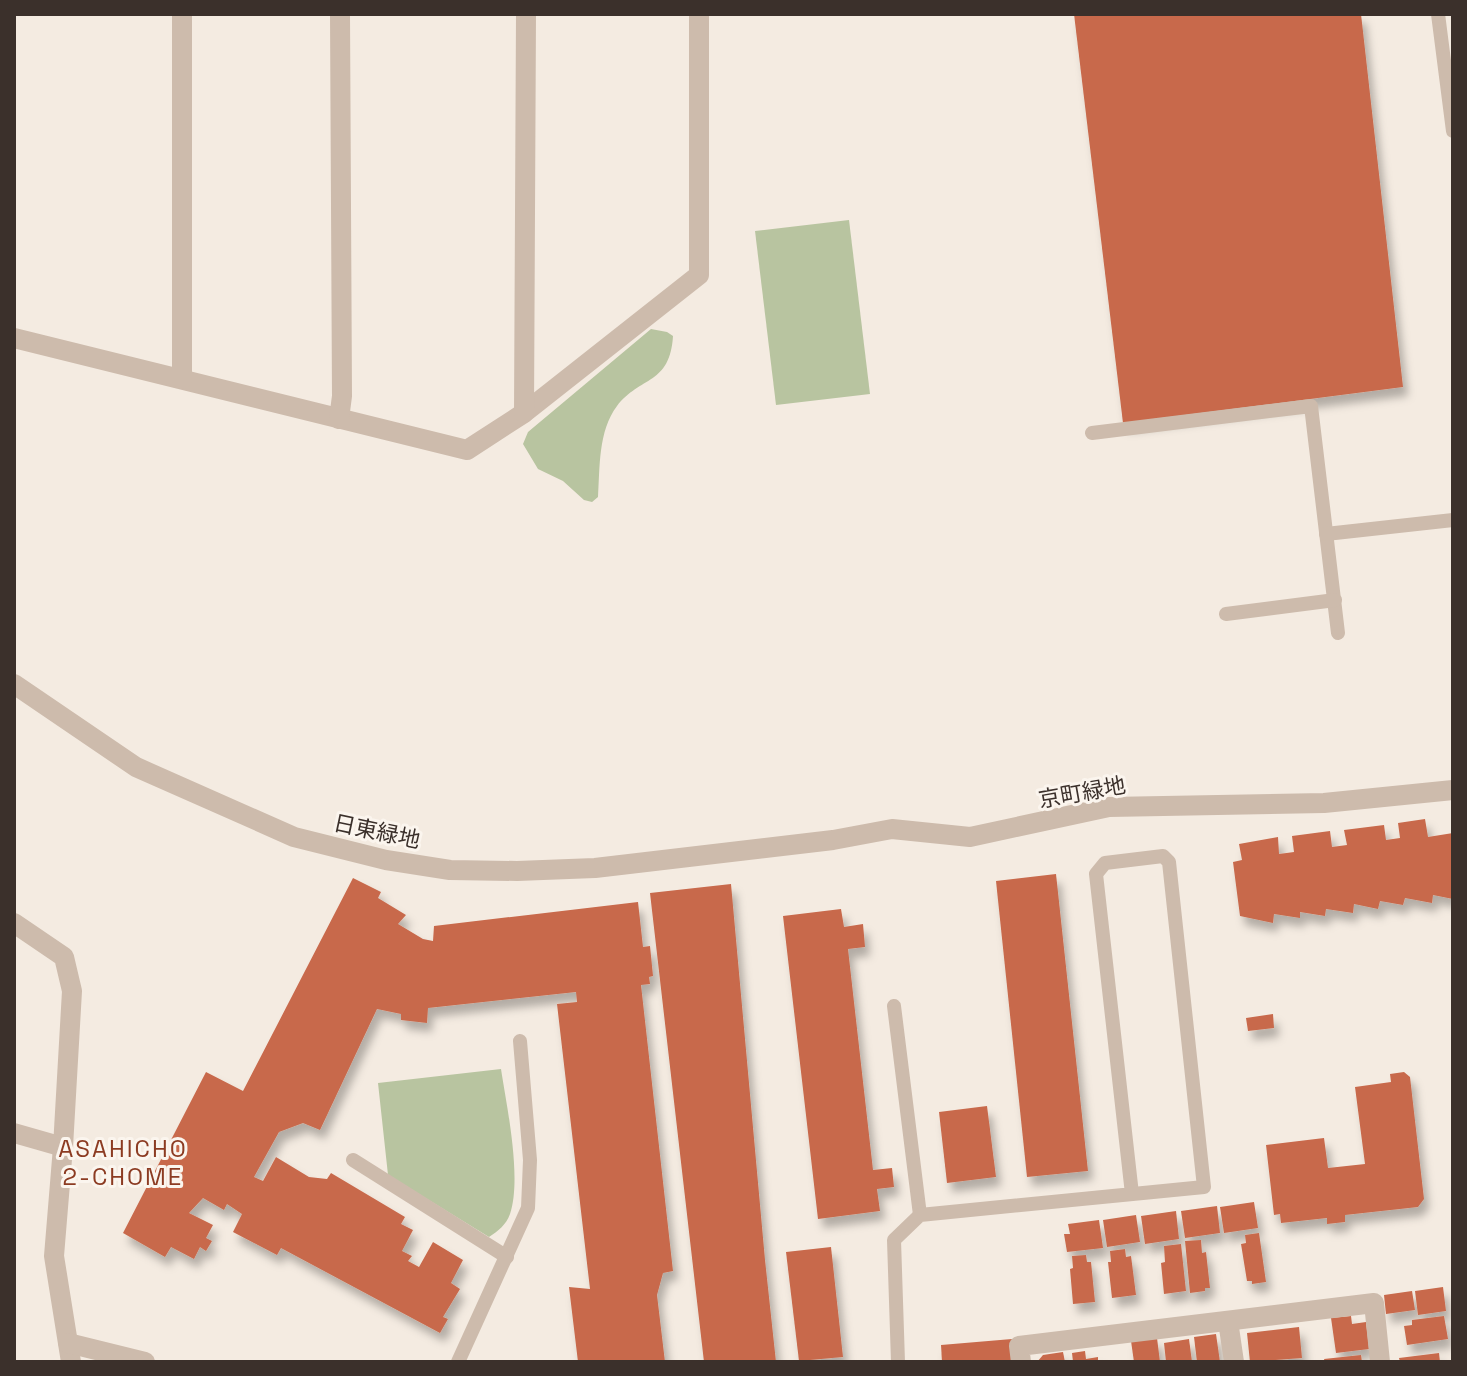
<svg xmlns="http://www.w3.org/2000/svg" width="1467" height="1376" viewBox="0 0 1467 1376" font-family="'Space Grotesk','Noto Sans JP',sans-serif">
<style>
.green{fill:#b8c4a0}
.building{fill:#c8694b;filter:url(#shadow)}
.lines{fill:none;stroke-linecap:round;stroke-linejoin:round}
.lane{stroke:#cdbbac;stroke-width:14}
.street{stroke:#cdbbac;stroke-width:20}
.labels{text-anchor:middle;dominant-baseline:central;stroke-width:6;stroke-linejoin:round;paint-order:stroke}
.street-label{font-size:22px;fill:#3b302b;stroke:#fbf5ee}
.neighbourhood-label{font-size:24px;letter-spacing:2px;fill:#8c3b22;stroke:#fbf5ee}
</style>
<defs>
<filter id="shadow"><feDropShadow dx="5" dy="9" stdDeviation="4" flood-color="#0004"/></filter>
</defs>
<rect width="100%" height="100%" fill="#f4ebe1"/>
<g class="green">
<path d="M849,220L870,394L776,405L755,231Z"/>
<path d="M651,329L667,332L673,336C670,385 640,376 617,406C598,431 600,468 598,497L592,502L584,500L563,481L538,469L523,444L528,432Z"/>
<path d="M501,1069C507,1108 522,1178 510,1214C506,1225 498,1231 489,1237L388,1175L378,1083Z"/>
</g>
<g class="building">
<path d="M1074,14H1361L1403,387L1123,423Z"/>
<path d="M1425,819L1428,837L1453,833V899L1433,895L1432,903L1405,898L1403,905L1380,901L1378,909L1354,904L1353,913L1326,909L1325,916L1300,912V918L1274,914L1273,923L1240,916L1233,862L1242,860L1239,844L1278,837L1279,854L1294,852L1292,836L1330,831L1332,847L1347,845L1344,830L1384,825L1386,840L1400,838L1398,823Z"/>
<path d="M1056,874L1088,1171L1027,1177L996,881Z"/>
<path d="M353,878L381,892L378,898L406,915L398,924L423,939L433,941L434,926L638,902L643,947L650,946L653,976L649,977L650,984L641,985L673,1271L663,1273L657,1295L665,1362H578L569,1287L590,1289L557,1004L577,1002L576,992L428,1008L427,1023L401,1020V1014L377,1009L320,1130L303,1123L279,1132L254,1177L263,1181L276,1157L309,1177L327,1179L331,1173L405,1217L401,1224L413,1230L402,1251L412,1256L408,1261L419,1267L433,1242L463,1260L451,1283L460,1289L443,1317L448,1319L440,1333L281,1248L277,1255L233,1232L242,1214L227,1204L224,1210L203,1198L189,1213L213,1225L206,1238L212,1241L206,1251L200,1247L194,1259L171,1247L165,1257L123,1233L206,1072L243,1091Z"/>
<path d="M731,884L765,1260L776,1362H704L650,893Z"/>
<path d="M841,909L844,927L863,924L865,947L848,949L873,1170L892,1168L894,1187L877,1189L880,1211L818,1219L783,916Z"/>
<path d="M1273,1014L1274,1028L1248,1031L1246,1018Z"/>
<path d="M1404,1072L1410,1077L1424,1199L1418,1207L1345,1215V1222L1327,1224V1218L1281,1223L1280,1214L1274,1215L1266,1145L1324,1138L1328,1168L1365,1164L1355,1087L1391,1082L1390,1074Z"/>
<path d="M987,1106L996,1177L947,1183L939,1112Z"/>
<path d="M1254,1202L1258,1228L1224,1233L1220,1207Z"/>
<path d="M1217,1206L1220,1233L1185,1238L1181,1211Z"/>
<path d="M1176,1211L1179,1239L1145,1244L1141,1216Z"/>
<path d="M1136,1215L1140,1242L1107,1247L1103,1220Z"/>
<path d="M1099,1220L1103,1248L1067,1252L1064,1234H1070L1068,1224Z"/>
<path d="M1259,1233L1266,1282L1252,1284V1281H1247L1241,1244L1246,1243L1245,1235Z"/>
<path d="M1201,1240L1202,1253L1206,1252L1210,1288H1205V1291L1190,1293L1185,1241Z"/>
<path d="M1181,1244L1186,1291L1164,1294L1161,1263L1165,1262L1164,1246Z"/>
<path d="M831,1247L843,1357L799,1361L786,1252Z"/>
<path d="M1125,1249L1126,1257L1131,1256L1136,1295L1112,1298L1108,1262H1111L1110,1251Z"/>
<path d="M1086,1255L1087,1262H1091L1095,1302L1073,1304L1070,1269L1073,1268L1072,1256Z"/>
<path d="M1443,1287L1446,1311L1418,1315L1415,1291Z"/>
<path d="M1412,1291L1415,1310L1386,1314L1384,1295Z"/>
<path d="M1351,1316L1352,1324L1366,1322L1369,1349L1336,1353L1331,1318Z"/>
<path d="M1444,1316L1448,1339L1407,1345L1404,1326L1412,1325V1320Z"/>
<path d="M1299,1327L1302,1358L1250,1362L1247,1333Z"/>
<path d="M1216,1334L1220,1362H1197L1194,1337Z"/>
<path d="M1157,1338L1160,1362H1134L1131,1341Z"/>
<path d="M1012,1339L1014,1362H942L941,1345Z"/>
<path d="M1189,1339L1192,1362H1166L1164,1343Z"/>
<path d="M1085,1351L1086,1359L1098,1357V1362H1073L1072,1353Z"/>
<path d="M1063,1352L1065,1362H1037L1043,1355Z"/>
<path d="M1439,1353L1440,1362H1400L1399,1358Z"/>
<path d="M1361,1355L1362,1362H1325L1324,1359Z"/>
</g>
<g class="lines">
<g class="lane">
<path d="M1438,14L1453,131"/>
<path d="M1092,433L1311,406L1338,633"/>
<path d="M1326,534L1453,520"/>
<path d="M1226,614L1335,600"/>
<path d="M894,1006L920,1215"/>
<path d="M353,1160L507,1257"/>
<path d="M458,1362L528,1208L530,1160L520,1041"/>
<path d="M898,1362L894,1240L920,1215L1204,1187L1169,862L1163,856L1105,863L1096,874L1132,1194"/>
</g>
<g class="street">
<path d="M14,338L467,450L524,413L699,275V14"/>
<path d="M182,379V14"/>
<path d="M524,413L526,14"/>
<path d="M339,419L342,396L340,14"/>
<path d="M14,684L136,767L294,837L386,860L450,870L517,871L595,868L833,840L892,829L970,837L1109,807L1324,803L1453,790"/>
<path d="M14,923L64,957L72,991L63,1147L54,1256L71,1362"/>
<path d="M14,1133L63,1147"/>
<path d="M1228,1321L1234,1362"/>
<path d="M68,1343L145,1362"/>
<path d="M1021,1362L1019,1346L1374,1303L1380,1362"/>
</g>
</g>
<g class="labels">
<g class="street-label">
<text transform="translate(1082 792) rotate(-10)">京町緑地</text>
<text transform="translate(377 831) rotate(12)">日東緑地</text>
</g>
<g class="neighbourhood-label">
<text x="123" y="1148">ASAHICHO<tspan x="123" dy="28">2-CHOME</tspan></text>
</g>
</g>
<rect width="1467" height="1376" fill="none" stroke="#3b302b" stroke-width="32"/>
</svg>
